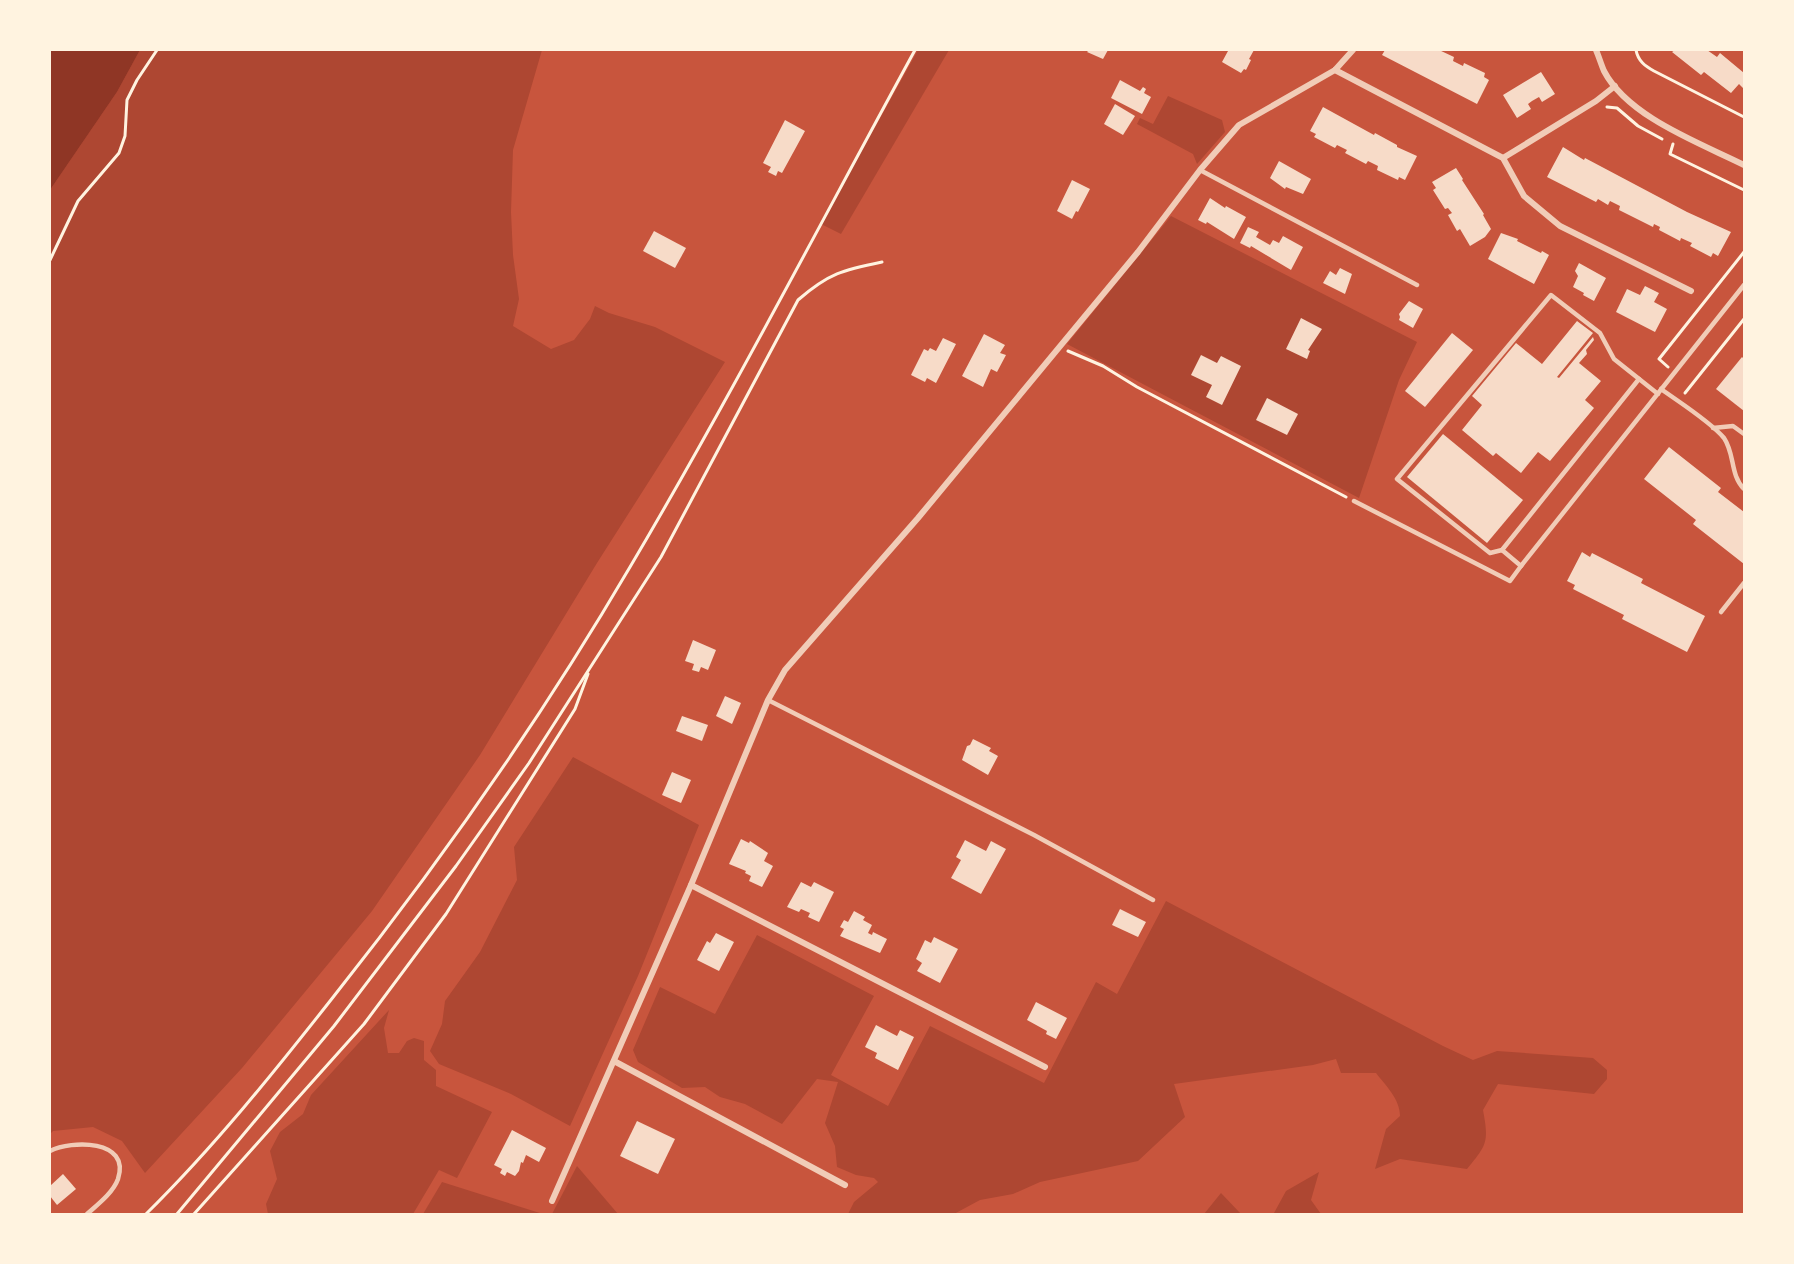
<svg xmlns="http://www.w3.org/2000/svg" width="1794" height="1264" viewBox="0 0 1794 1264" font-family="'Source Sans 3',sans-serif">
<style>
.green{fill:#ae4732}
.water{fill:#8f3625}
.building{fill:#f7dbc8}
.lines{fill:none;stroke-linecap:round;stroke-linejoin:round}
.path{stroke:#fff3e0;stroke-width:3}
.service{stroke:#f1ccb7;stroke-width:4.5}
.minor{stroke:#f1ccb7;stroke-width:6}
</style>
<rect width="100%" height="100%" fill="#c8553d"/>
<g class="green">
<path d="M140,50H542L513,150L511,212L513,255L519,299L513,326L551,349L574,340L590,319L595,306L609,313L655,327L725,362L597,563L480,755L372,911L242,1068L145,1173L122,1141L93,1127L53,1131L50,1134V190L117,92Z"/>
<path d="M918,50H949L841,234L821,224Z"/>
<path d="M1168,96L1222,120L1225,132L1197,164L1193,154L1137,124L1140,118L1153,124Z"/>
<path d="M1171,216L1417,342L1399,380L1359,498L1067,344Z"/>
<path d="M573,757L699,825L638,976L570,1126L511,1094L439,1064L430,1051L442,1024L445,1001L480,952L517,880L514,847Z"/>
<path d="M1166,901L1443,1046L1473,1060L1497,1051L1593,1058L1607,1070V1079L1594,1094L1498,1084L1483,1110C1489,1142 1487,1145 1467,1169L1400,1159L1375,1169L1386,1129L1400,1116C1400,1099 1386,1086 1376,1073H1341L1336,1059L1313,1065L1174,1084L1185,1117L1138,1161L1040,1182L1013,1194L980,1200L954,1214H848L854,1202L878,1182L874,1178L856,1175L837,1167L835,1146L825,1123L838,1082L817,1079L782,1124L745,1104L720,1097L705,1087L682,1088L638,1062L633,1050L660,987L715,1014L757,935L874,996L831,1075L888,1106L930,1026L1044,1083L1096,982L1117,994Z"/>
<path d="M389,1010L384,1028L388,1053H399L407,1041L414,1038L424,1041V1060L436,1070V1086L492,1112L457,1178L439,1170L413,1214H268L266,1204L277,1179L270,1151L280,1132L303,1114L311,1095Z"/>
<path d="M577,1166L618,1214H552Z"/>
<path d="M1319,1172L1311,1200L1321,1214H1258L1274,1213L1286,1191Z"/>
<path d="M442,1182L543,1214H423Z"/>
<path d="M1221,1193L1241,1214H1204Z"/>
</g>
<path class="water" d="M50,50H140L117,92L50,190Z"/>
<g class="building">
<path d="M1089,50H1108L1103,59L1087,52Z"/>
<path d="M1224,50H1254L1249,59L1251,60L1246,70L1244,69L1241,73L1222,62L1228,51Z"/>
<path d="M1385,50H1439L1454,57L1453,61L1463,66L1464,63L1485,73L1484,77L1489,80L1477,104L1382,55Z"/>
<path d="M1675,50H1707L1717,57L1720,53L1744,73V89L1739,84L1731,93L1704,72L1701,75L1672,52Z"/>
<path d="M1541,72L1555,94L1542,102L1539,97L1532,101L1528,104L1531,109L1517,118L1503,95Z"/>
<path d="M1120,80L1140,91L1143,87L1146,89L1144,93L1151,97L1142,114L1111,98Z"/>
<path d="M1115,104L1135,116L1123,135L1104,124Z"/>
<path d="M1323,107L1374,135L1375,133L1397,145V147L1417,156L1405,180L1399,177L1398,180L1377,170L1378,166L1368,161L1366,164L1345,153L1347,150L1337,145L1335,148L1314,137L1316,134L1310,131Z"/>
<path d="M785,120L805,131L782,173L778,171L776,176L768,172L771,167L763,163Z"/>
<path d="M1563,147L1584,160L1585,158L1687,212L1731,232L1718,256L1713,253L1711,257L1690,246L1692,243L1681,238L1680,241L1659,230L1660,227L1654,224L1653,227L1619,210L1620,206L1610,201L1608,205L1598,199L1596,202L1547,177Z"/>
<path d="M1279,161L1311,179L1303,194L1286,187L1285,189L1270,178Z"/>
<path d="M1456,168L1463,179L1462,180L1484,214L1483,215L1491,229L1485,237L1470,246L1460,229L1457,231L1448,215L1452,213L1448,208L1445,209L1433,190L1436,188L1432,182Z"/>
<path d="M1072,180L1090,189L1078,212L1076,211L1072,219L1057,211Z"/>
<path d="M1210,198L1225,208L1226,206L1246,217L1234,239L1207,222L1206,224L1198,220Z"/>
<path d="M1248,227L1259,232L1256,237L1270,245L1273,240L1279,243L1283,236L1303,247L1291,270L1251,246L1250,248L1240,243Z"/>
<path d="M654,231L686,248L675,268L643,251Z"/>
<path d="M1501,233L1518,239L1517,241L1541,253L1542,251L1549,255L1534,284L1488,259Z"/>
<path d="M1579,263L1606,278L1594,301L1583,295L1584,293L1573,287L1578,276L1575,271Z"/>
<path d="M1340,268L1352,274L1345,294L1323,283L1330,271L1336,275Z"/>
<path d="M1645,286L1659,293L1654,302L1667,309L1655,332L1616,312L1627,289L1640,295Z"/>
<path d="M1409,301L1423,309L1413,328L1399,320L1400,317L1399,314Z"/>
<path d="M1301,318L1322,329L1308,350L1310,351L1307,359L1286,349Z"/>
<path d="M1577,321L1593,333L1557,377L1559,378L1593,337L1594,340L1586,350L1587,354L1579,363L1601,381L1585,400L1594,408L1550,461L1538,452L1521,473L1496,453L1493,456L1462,430L1482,405L1472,396L1516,343L1542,364Z"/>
<path d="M1452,333L1473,350L1425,407L1405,391Z"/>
<path d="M984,334L1005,345L1000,353L1006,355L997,372L991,369L983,387L962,376Z"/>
<path d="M943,338L956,344L936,383L927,378L925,382L911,375L924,349L928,351L930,348L936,351Z"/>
<path d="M1201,355L1217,363L1221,356L1241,366L1222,405L1206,397L1212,385L1191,375Z"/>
<path d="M1742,357L1744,359V411L1716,389Z"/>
<path d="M1267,398L1298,414L1287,435L1256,420Z"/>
<path d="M1443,434L1523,500L1487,543L1407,477Z"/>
<path d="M1669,447L1721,488L1718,492L1744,512V564L1693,524L1696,520L1644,479Z"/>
<path d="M1582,552L1590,557L1592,553L1643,579L1641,583L1705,616L1687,652L1622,619L1624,615L1573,589L1575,585L1567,581Z"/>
<path d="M693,640L716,650L708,670L701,667L699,672L692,670L694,664L685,661Z"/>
<path d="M725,696L741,703L732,724L716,716Z"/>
<path d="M682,716L708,725L702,741L676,731Z"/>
<path d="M973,739L991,748L989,751L998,756L988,775L962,760L967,746L970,745Z"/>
<path d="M672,772L691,780L681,803L662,795Z"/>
<path d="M741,839L749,843L750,841L768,853L764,861L773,866L762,887L749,881L751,876L745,873L746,871L729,864Z"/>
<path d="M965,840L986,851L991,841L1006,849L981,894L951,878L961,860L956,857Z"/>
<path d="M801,882L811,887L814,882L834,892L819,922L808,917L810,913L801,909L799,912L787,907Z"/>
<path d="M1120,909L1146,922L1138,937L1112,925Z"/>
<path d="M854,911L865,917L863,920L872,925L868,933L872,935L873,932L887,939L880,953L840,936L844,929L840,927L844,920L848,922Z"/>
<path d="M716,933L734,942L719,971L697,960L707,941L710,943Z"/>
<path d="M934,937L958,949L940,983L917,971L922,963L916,959L925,940L931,943Z"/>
<path d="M1036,1002L1067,1018L1056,1039L1046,1034L1047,1031L1027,1020Z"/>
<path d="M876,1025L897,1036L900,1030L914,1037L898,1070L875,1058L877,1053L865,1047Z"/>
<path d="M637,1121L675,1139L658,1174L620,1156Z"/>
<path d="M512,1130L546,1148L539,1162L526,1155L523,1163L521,1162L519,1171L515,1176L507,1172L505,1176L500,1173L502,1169L494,1165Z"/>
<path d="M63,1174L76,1189L57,1205L50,1196V1186Z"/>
</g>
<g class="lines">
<g class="path">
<path d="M1636,50C1638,61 1645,66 1654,71L1744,117"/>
<path d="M1607,107L1617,108L1638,126L1662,139"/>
<path d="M1673,144L1670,154L1744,190"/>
<path d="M50,260L78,201L119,153L125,136L127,100L137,80L157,50"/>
<path d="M1068,351L1103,366L1137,387L1346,497"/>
<path d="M1668,367L1659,359L1744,252"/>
<path d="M1685,393L1744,319"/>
<path d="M146,1214C214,1147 275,1071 334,996C442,860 542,717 630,567C730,398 821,222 915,50"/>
<path d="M177,1214L334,1026L456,866L529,763L661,557L798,300C829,273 843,270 882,262"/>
<path d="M194,1214L364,1024L446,914L575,709L588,674"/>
</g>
<g class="service">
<path d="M1200,170L1417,285"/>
<path d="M1661,389C1679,402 1711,422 1724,438C1735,454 1730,475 1744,489"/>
<path d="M1658,394L1614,359L1600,333L1551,295L1397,479L1490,553L1502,550L1521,566L1744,285"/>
<path d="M1713,428L1733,426L1744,434"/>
<path d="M1354,501L1510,581L1521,566"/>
<path d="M1502,550L1639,379"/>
<path d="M1721,612L1744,583"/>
<path d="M768,700L1034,835L1153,900"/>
<path d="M50,1151C71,1140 131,1139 118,1179C113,1193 97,1205 87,1214"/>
</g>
<g class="minor">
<path d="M1596,50C1599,57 1601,64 1604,71C1628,117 1700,143 1744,165"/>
<path d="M1335,70L1503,158L1524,196L1560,226L1691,291"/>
<path d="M1503,158L1596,101L1615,86"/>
<path d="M691,885L1045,1067"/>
<path d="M614,1061L845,1185"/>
<path d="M552,1201L691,885L768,700L785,670L918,518L1138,252L1200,170L1239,125L1335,70L1353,50"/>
</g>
</g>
<rect width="1794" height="1264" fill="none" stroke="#fff3e0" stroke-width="102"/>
</svg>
